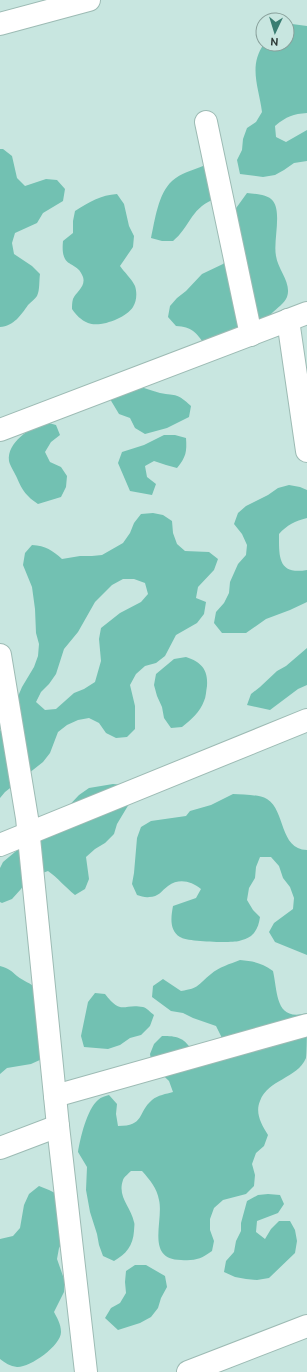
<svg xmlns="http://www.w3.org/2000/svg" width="307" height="1372" viewBox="0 0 307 1372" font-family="Ubuntu,sans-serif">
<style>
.green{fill:#72c1b2;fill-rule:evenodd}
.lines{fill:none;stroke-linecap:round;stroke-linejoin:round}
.minor-casing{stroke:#9dbbb4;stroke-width:24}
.minor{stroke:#fff;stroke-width:22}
</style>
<rect width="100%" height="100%" fill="#c8e6e0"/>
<g class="green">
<path d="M292,24L307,26V113C293,114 287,116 275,126L276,137L286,142L307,130V161L294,163L284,170L275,175L263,177L240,174L237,160L242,150L243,139L247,128L256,122L262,112C259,88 248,66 264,44H287V26Z"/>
<path d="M0,149H3L12,156L17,178L25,186L46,179L57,180L65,189L63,201L43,213L37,223L15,233L12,243L14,254L32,266L40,274C39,280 40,290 37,296C35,299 31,302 28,305C21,315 14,326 0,327Z"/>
<path d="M203,166L215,167L212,200C190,210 190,227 173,241H162L151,238C155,220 158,194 172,181C181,173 193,170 203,166Z"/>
<path d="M247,193C255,194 268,194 273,201C282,213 273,241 276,256C278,270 292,283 287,297C284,304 277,308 272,313C269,316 268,320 266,324L205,345C196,332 192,327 176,326L168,317L170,306L177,298L186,291L202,274L223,264L231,256L234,211Z"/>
<path d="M117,194L124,204L129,226L134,236L133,247L120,266C124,272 132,279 135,286C137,292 137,301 133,307C126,318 100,328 88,323C81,320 76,315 72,309C72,306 72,302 73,299C76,292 86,287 83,277C77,259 60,271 63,241L73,233V221L75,211C89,202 101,195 117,194Z"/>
<path d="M138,386C145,388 152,391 160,393C177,396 177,393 191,406L189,417L167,428L145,434L135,428L130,418L119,414L110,399Z"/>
<path d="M45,422L56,425L60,435L51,442L45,452L50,462L61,467L67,476L66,487L61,497L38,504C27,497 22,490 17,478C15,473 10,466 9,461C7,442 30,428 45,422Z"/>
<path d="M164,435H175L186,438C187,452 186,457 177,468L166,465L154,461L145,466L147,477L156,484L152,495L130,491L118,463L122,452L144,445Z"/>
<path d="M289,485L300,487L307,490V518C295,521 287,525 279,534C279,557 278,575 307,570V602L290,610L266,619L246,633H222L214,623L216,612L224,603L229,593L230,582L238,564L246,555L247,545L242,534L234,524L238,513L246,506L268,495L278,488Z"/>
<path d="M153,513L163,515L172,521L173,533L177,544L185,551L209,552L218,559L214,570L198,587L196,598L206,602L204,614L197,623L176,635L165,656L156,663L145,666L136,674L130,685L135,706V729L127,737L116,738L106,733L99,723L89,718L78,720L67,725L58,732L50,753L43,762L5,792L0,798V731L5,727L22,687L34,667L38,656L39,644L36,633L35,609L32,587L23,565L25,553L32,545C46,546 52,550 62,559L80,556H92L102,555L123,543L130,533L134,523L141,514ZM123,579H134L145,583L148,594L141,602L120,613L101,628L99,639L101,661L95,682L84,689L74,693L56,709L45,710L36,702L41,692L49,684L56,674L64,649L78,632L95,602L112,585Z"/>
<path d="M307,648V685L298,689L270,710L247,705L251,694L260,687L277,671L286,666Z"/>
<path d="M186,657C201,662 208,669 207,686C206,691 206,697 204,701C200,712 191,720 182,727L171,728L164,718L162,707L157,696L154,685L156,674L174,659Z"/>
<path d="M113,784L124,785L129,804L117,824L114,834L105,843L95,849L86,857L89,879L85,889L75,895C65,887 58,878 48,871L37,875L27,880L21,889L12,899L2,903L0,902V868L3,862L64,811L79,795L89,788Z"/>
<path d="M233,794C243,795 258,794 267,799C286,811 279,849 307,850V955L275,942L269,932L274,923L293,909L294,898L290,887L283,878L279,866L271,857H260L256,867L255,878L249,888L247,900L253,910L260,917C259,924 257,931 251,936C248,938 243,940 239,941C231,943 187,942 180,937C169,930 171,917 173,906L196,898L201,889C191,881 179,878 168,886C161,891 159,897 149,897C146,898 141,896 137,895L132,884L134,873L137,838L141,827L151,821L186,816L190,811L211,805Z"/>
<path d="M240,960C253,961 262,963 273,971C278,993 275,1022 307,1013C307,1020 307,1054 306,1058C297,1079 268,1079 260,1101C255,1113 261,1124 268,1135L264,1146L256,1153L252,1164L255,1175L254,1186L246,1194L223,1200L214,1208L210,1219V1230L214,1241L212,1251C201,1259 195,1261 181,1260C145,1260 164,1220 159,1200C157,1188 150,1180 142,1171H131C129,1173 124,1177 123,1180C117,1197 131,1207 134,1222C135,1224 134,1228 134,1231C133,1246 126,1254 114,1261L103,1256L99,1245L97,1234L90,1212L86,1190L87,1167L78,1152C80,1139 87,1109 98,1100C101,1097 106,1096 109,1095L117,1104L116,1114L118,1126C145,1126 137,1113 152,1100C158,1095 166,1094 173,1092L169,1081L152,1065L150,1054L154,1044L162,1036C177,1036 183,1037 192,1050L224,1047L221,1036L216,1026L193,1018L183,1013L171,1011L152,997L153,986L163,979L181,991C200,988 197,985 211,974C219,967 230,964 240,960Z"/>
<path d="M0,966C10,969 10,970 17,976C23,981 31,983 37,989L42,1059L31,1064L7,1068L0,1074Z"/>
<path d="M95,993L105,994C122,1016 123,1003 143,1007C147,1008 150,1012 154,1015L150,1026L141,1035L130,1038L120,1045L108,1049L84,1047L81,1036L88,1002Z"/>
<path d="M39,1186L49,1190L59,1195L65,1238L59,1248L57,1259L64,1279V1292L54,1312C57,1318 61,1324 61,1332C61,1346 29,1368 17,1367C10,1366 5,1363 0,1359V1239L13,1236L20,1228L24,1205L29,1194Z"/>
<path d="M268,1194L280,1195L284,1204L278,1213L257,1221L256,1232L265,1239L271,1229L279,1221H290L295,1230L297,1241L295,1253L269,1278L257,1280L246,1279L235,1277L224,1272L226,1261L234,1252L236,1241L241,1231V1223L247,1201L258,1195Z"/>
<path d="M135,1265H146L165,1276L167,1287L161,1298L158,1308L151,1317L140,1323L118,1330L105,1318L111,1308L120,1303L126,1293L125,1282L126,1271Z"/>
</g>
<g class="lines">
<defs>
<g id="minor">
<path d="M0,24L89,0"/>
<path d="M206,122L251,335"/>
<path d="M288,320L307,451"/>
<path d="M0,430L307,313"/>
<path d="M0,655L27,818L58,1126L86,1372"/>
<path d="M0,845L307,720"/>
<path d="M55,1096L307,1025"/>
<path d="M0,1148L58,1126"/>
<path d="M188,1372L307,1326"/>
</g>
</defs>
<use href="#minor" class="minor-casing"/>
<use href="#minor" class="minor"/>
</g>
<g transform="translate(275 32) rotate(184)"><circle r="19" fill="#c8e6e0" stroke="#89a09b"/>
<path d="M0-3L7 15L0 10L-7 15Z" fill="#397d72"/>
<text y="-6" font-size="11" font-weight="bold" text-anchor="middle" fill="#2b3734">N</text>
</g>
</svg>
